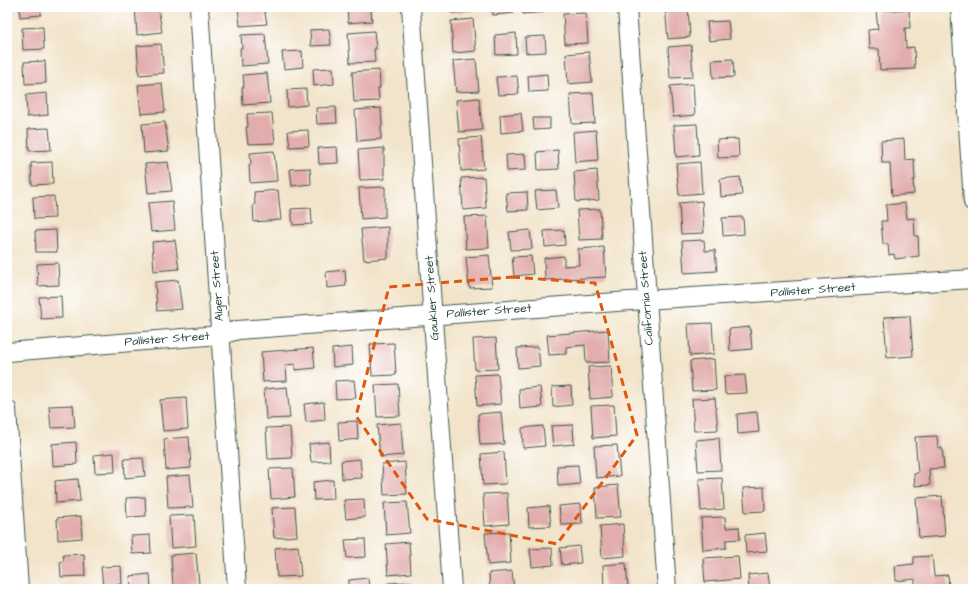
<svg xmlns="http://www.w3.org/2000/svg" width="980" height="596" viewBox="0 0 980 596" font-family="'Architects Daughter',sans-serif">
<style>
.building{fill:#e2adac}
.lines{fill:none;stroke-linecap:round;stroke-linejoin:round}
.street-casing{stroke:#3f564a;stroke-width:20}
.street{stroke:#fff;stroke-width:18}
.marked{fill:none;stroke:#de580e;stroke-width:3;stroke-dasharray:8 5;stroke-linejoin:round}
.labels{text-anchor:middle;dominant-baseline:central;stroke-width:3.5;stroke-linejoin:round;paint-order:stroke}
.street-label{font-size:12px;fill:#1f3d34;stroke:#fff}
</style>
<rect width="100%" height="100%" fill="#fff"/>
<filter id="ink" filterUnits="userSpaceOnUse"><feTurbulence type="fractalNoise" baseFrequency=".025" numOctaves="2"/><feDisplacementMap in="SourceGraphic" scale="8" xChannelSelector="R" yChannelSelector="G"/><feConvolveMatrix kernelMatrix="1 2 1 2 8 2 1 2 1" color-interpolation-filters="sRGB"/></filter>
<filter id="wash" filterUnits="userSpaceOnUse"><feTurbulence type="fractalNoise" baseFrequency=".012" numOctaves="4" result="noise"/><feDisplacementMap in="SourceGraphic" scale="16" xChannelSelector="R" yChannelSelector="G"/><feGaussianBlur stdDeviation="0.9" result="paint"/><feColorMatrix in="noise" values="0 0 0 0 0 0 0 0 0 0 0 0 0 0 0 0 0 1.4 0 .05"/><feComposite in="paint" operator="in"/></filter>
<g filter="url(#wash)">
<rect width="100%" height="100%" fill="#f2e4ca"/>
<g id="blocks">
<g class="building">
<path d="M20,7H41V15L20,17Z"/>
<path d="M135,7H158L162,32L137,35Z"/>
<path d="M240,7H264L267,24L240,26L238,8Z"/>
<path d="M347,7H373V8L371,9L372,21L348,23Z"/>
<path d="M450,7H474V11L451,13Z"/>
<path d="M492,7H513L514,13L493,15Z"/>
<path d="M522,7H543L544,12L523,14Z"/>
<path d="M665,7H688L690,37L668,39Z"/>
<path d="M909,9L910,28H905L906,48L914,47L915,69L880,70L879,49H869L868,30L878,29L876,11Z"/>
<path d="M586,13L588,43L565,44L563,14Z"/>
<path d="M473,19L476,51L453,53L451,21Z"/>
<path d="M728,21L730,39L709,41L707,22Z"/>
<path d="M43,27L44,49L23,50L22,28Z"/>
<path d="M329,29L331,45L311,46L310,30Z"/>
<path d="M374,31L376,49H374L375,62L350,63L348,33Z"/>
<path d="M516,33L517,54L496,55L495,35Z"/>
<path d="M265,34L268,64L241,66L240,48H242L241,35Z"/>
<path d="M545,36L546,52L526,53L525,37Z"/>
<path d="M161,44L164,73L139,75L137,46Z"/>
<path d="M691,45L693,77L670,78L668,47Z"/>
<path d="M302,51L303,67L284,69L282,52Z"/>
<path d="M589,52L592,82L568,84L566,54Z"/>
<path d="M476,59L479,91L456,92L453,61Z"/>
<path d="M733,59L734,77L713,78L712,60Z"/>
<path d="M45,61L46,83L25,84L24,62Z"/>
<path d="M333,68L334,84L314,86L313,69Z"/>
<path d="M379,70L380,88H378L379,101L354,102L352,72Z"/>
<path d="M267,73L270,103L243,105L242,87H244L243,75Z"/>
<path d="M547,74L548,91L529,92L528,76Z"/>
<path d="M517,76L519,94L498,95L496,77Z"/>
<path d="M162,83L165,112L141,114L138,85Z"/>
<path d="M693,84L695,115L673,117L670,86Z"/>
<path d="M306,89L307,105L288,107L287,90Z"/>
<path d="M47,93L48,115L27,117L26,95Z"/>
<path d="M593,93L595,123L572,124L570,94Z"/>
<path d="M479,98L482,130L459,132L456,100Z"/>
<path d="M336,107L337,123L317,124L316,108Z"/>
<path d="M381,108L382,126H381V139L357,141L355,110Z"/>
<path d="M272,113L275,143L248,144L246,127H248L247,114Z"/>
<path d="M521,113L523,131L501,133L500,115Z"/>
<path d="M533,118H550V129L534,130Z"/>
<path d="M165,122L169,151L144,153L142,124Z"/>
<path d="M697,124L699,155L676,157L674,125Z"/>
<path d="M49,128L51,150L29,151L28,129Z"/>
<path d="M308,130L309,146L290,147L288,131Z"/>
<path d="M596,130L598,160L575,162L573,132Z"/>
<path d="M481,137L484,169L461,171L459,139Z"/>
<path d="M738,139L739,157L718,158L717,140Z"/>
<path d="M904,139L905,160L914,159L915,180H913L914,194L892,196L890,163H882L881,141Z"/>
<path d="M337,147L338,163L319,164L318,148Z"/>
<path d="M384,148V179L360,180L358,150Z"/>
<path d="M558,150L559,169L538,170L537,152Z"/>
<path d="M274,151L277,181L250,183L249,165H251L250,153Z"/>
<path d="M525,154L526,170L507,171L506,155Z"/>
<path d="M52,162L53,184L32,185L31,163Z"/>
<path d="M168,162L172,191L148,193L145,164Z"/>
<path d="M700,162L702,193L679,195L676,164Z"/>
<path d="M310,168L311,184L292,186L290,169Z"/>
<path d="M597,170L599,200L576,202L574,172Z"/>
<path d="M484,177L486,208L463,210L461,178Z"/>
<path d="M740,177L742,195L721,197L720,179Z"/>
<path d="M385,187V217L361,219L359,188Z"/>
<path d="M278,190L281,220L254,222L253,205L255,204L254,192Z"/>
<path d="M556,190L558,208L537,210L535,191Z"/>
<path d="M527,192L528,210L508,211L506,193Z"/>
<path d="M54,196L55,218L34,219L33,197Z"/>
<path d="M172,201L175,230L151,232L148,203Z"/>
<path d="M702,201L704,233L681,234L679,203Z"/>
<path d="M905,203L907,219L914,218L915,236H918L919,256L895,259L894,254L889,255L888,244H883L881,221H887L886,205Z"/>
<path d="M311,208L312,224L293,225L291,209Z"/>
<path d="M600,209L602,239L579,240L577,210Z"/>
<path d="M487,216L489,248L466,249L464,217Z"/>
<path d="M743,217L744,234L723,236L722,218Z"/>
<path d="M388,227V258L364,260L361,229Z"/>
<path d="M56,230L57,252H36L35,231Z"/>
<path d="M530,230L532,249L511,250L509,232Z"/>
<path d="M564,230L565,245L545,247L544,231Z"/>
<path d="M175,240L179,269L154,271L152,242Z"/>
<path d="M704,240L705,251L715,250L717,271L684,273L682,241Z"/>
<path d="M604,247L606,277L545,280L544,258L564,256V266L579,265L578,249Z"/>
<path d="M489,255L492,287L469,288L466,257Z"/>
<path d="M531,256L533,274L514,276L512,257Z"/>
<path d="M58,263L59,285L38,286L37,264Z"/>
<path d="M345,270L346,286L327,288L326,272Z"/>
<path d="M178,280L182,309L157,311L155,282Z"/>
<path d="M61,296L62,318L41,319L39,297Z"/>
<path d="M910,316L913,356L887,358L884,317Z"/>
<path d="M712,323L714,354L690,356L688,324Z"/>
<path d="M750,327L752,349L730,351L729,329Z"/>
<path d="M608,330L610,362L586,363L585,345L566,347V354L549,355L547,335Z"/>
<path d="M496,338L498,369L475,370L473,339Z"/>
<path d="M394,343L396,375L372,376L370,344Z"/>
<path d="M352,347L353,365L333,367L332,349Z"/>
<path d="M538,347L540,366L518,368L517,348Z"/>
<path d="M313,348L315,368L295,370V364L286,365L287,381L263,382L261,352Z"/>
<path d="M714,359L716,390L692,391L690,361Z"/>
<path d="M611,366L613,397L590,399L588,367Z"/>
<path d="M498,374L501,404L477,406L475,375Z"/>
<path d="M745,375L747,393L725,394L724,376Z"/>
<path d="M354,380L356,398L336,399L335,381Z"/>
<path d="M398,384L400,416L377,417L375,385Z"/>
<path d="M571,386L572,405L553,407L552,387Z"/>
<path d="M287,387L290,418L266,419L264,389Z"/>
<path d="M540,387L542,407L520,409L519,389Z"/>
<path d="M186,398L188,429L163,431L160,400Z"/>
<path d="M715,398L718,430L694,431L692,399Z"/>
<path d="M324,402L325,420L306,422L304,404Z"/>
<path d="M73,405L75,427L51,428L49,406Z"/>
<path d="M614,405L616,436L593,438L591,406Z"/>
<path d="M501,412L504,444L480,445L478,414Z"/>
<path d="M757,412L759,432L738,434L737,414Z"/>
<path d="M357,421L358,439L339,441L338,422Z"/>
<path d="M401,423L403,455L380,457L377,425Z"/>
<path d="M573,425L574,444L553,446L551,426Z"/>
<path d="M543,426L545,446L523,448L522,428Z"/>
<path d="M290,427L292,458L268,459L266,428Z"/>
<path d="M937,436L938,448H942L944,468L929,469L930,485L915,486L914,474L918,473L915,437Z"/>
<path d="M189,437L191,468L166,470L164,439Z"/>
<path d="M719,438L721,470L698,471L696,440Z"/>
<path d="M76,442L77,464L53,466L52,444Z"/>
<path d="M329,442L330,461L311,462L309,444Z"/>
<path d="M617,445L620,476L596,478L594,446Z"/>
<path d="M504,452L506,484L483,485L481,454Z"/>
<path d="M114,453L115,472L95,473L94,455Z"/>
<path d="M143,458L145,476L125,478L124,459Z"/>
<path d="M360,459L362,478L342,479L341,461Z"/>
<path d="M405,462L407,494L384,495L382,464Z"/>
<path d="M578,465L580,484L558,486L557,466Z"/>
<path d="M293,468L295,497L271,499L269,469Z"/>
<path d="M190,475L193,507L168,508L166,477Z"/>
<path d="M722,478L724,509L701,511L699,479Z"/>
<path d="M78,479L80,501L56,503L55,481Z"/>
<path d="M333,480L334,499L314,500L313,482Z"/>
<path d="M618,485L621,517L597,518L595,487Z"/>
<path d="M764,487L765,511L745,512L743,488Z"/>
<path d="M507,493L509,524L485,526L483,494Z"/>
<path d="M942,496L945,536L919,538L916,498Z"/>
<path d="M145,497L146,516L127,517L126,498Z"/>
<path d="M364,499L365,517L346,519L344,500Z"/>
<path d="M407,502L410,533L386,535L384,503Z"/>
<path d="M581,504L582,524L561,525L559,506Z"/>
<path d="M549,506L551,526L529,527L528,508Z"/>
<path d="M295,507L297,536L274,538L272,508Z"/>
<path d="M194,515L196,546L171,548L169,516Z"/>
<path d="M81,516L82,538L58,540L57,518Z"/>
<path d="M725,517L726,528L739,527L740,539L726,540V548L703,550L701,518Z"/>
<path d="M623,524L625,556L602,558L600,526Z"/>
<path d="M509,532L511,563L488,565L485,533Z"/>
<path d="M765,533L767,551L746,553L745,535Z"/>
<path d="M150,535L151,553L132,554L131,536Z"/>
<path d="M365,539L366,557L347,558L345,540Z"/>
<path d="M409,542L411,573L388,575L386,544Z"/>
<path d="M298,546L301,576L277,577L275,548Z"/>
<path d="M579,546L581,563L562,565L560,548Z"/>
<path d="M552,548L553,565L532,567L530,549Z"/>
<path d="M196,553L199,584L173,586L171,555Z"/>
<path d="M84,554L85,576L61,577L60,562L64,561L63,555Z"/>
<path d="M738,556L740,579L705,582L703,558Z"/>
<path d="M932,556L934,576L948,575L949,589H915V579L896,581L895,566L914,564V557Z"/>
<path d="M626,563L628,589H604L603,565Z"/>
<path d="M121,566L122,584L103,586L101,567Z"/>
<path d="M512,571L514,589H490L489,573Z"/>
<path d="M768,573L770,589H749L748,575Z"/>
<path d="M150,574L151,589H131L130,576Z"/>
<path d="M368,578L369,589H349V580Z"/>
<path d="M411,582L412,589H388V583Z"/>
<path d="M585,585V589H563V587Z"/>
<path d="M301,586V589H277V588Z"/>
</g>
</g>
</g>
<g filter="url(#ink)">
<use href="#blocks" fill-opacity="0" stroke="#3f564a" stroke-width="1"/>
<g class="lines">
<defs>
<g id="street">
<path d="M199,7L237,589"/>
<path d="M411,7L452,589"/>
<path d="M627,7L667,589"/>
<path d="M960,7L973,202"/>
<path d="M7,352L220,335L238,330L630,301L973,279"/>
<path d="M7,409L19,589"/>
</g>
</defs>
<use href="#street" class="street-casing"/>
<use href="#street" class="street"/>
</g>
</g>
<path class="marked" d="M512,277L595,283L637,435L557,544L427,519L356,416L389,287Z"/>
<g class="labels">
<g class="street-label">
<text transform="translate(217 286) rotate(-94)">Alger Street</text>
<text transform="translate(813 290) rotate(-4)">Pallister Street</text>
<text transform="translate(432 298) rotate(-94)">Gaukler Street</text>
<text transform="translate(646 298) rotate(-94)">California Street</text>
<text transform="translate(489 311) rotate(-4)">Pallister Street</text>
<text transform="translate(167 339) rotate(-4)">Pallister Street</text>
</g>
</g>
<rect width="980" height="596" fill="none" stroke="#fff" stroke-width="24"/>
</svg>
